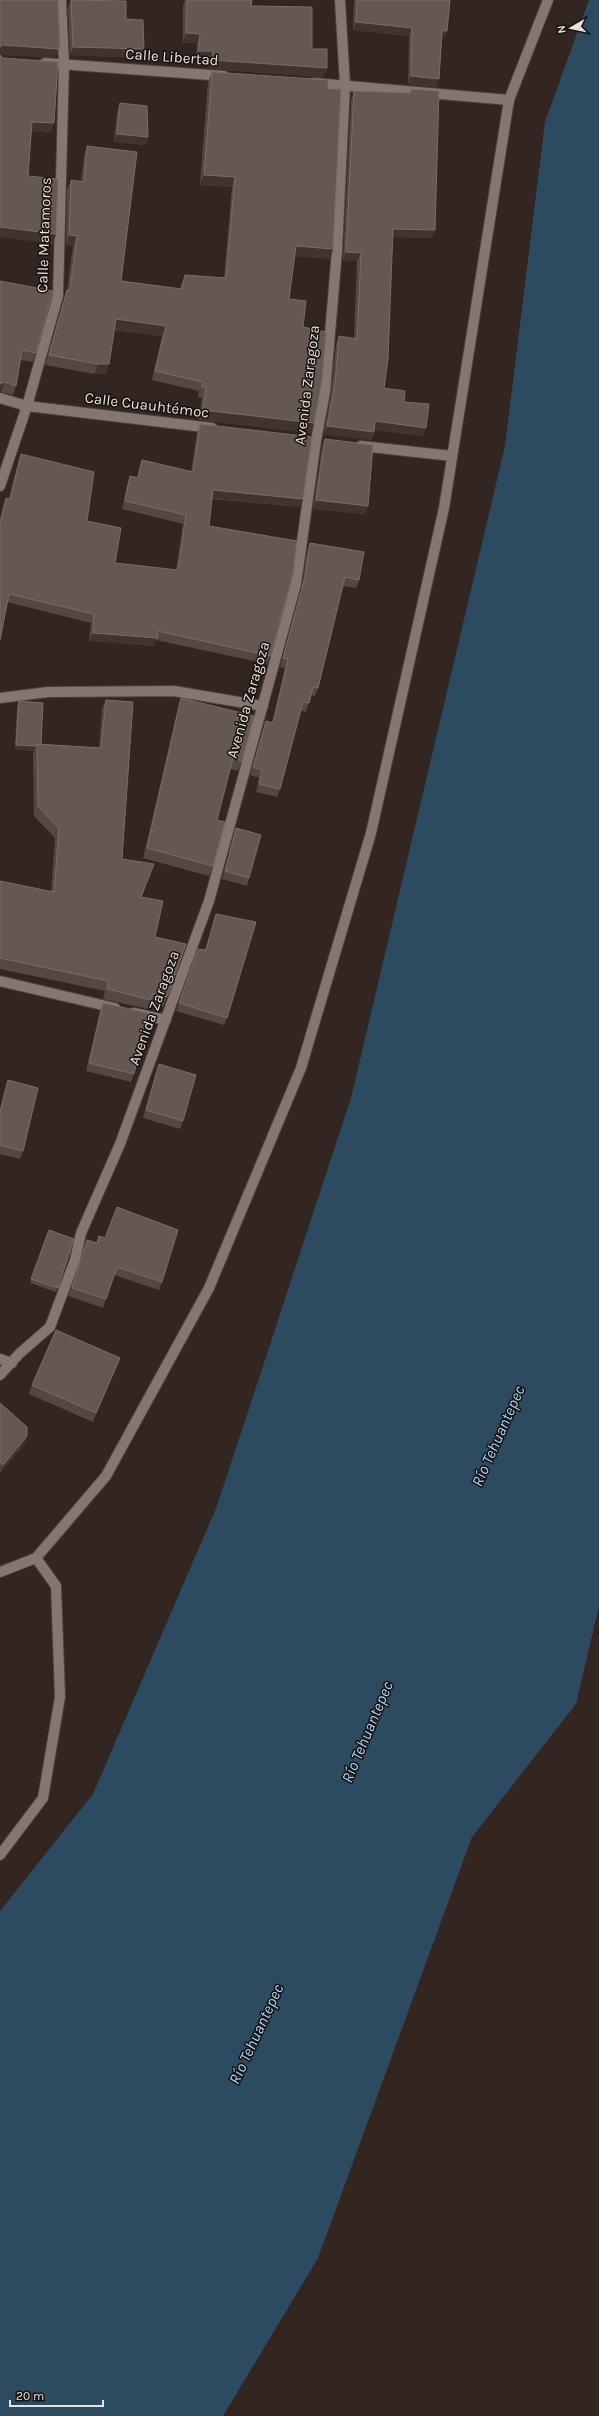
<svg xmlns="http://www.w3.org/2000/svg" width="599" height="2416" viewBox="0 0 599 2416" font-family="Karla,sans-serif">
<style>
.water{fill:#2c4b61}
.lines{fill:none;stroke-linecap:round;stroke-linejoin:round}
.minor-casing{stroke:#4c413d;stroke-width:12}
.minor{stroke:#867670;stroke-width:10}
.wall{fill:#554743}
.shaded-wall{fill:#41332e}
.building{fill:#655853;stroke:#796d68}
.labels{text-anchor:middle;dominant-baseline:central;stroke-width:3;stroke-linejoin:round;paint-order:stroke}
.street-label{font-size:15px;fill:#e8e0dc;stroke:#17110f}
.water-label{font-size:16px;font-style:italic;fill:#a9d6f6;stroke:#17110f}
</style>
<rect width="100%" height="100%" fill="#332621"/>
<path class="water" d="M589,0H599V1606L576,1704L472,1837L318,2258L223,2416H0V1911L93,1794L217,1506L351,1098L505,446L545,122Z"/>
<g class="lines">
<defs>
<g id="minor">
<path d="M45,63L224,76"/>
<path d="M314,83L509,100"/>
<path d="M0,398L27,406L212,428"/>
<path d="M361,446L452,456"/>
<path d="M0,486L27,406L58,296L64,64L61,0"/>
<path d="M0,698L48,692L174,691L263,706"/>
<path d="M0,981L115,1008"/>
<path d="M134,1013L166,1020"/>
<path d="M0,1359L12,1363"/>
<path d="M0,1375L20,1353L50,1327L75,1260L81,1233L120,1144L209,901L296,584L316,441L325,392L337,251L345,85L340,0"/>
<path d="M0,1572L36,1558L106,1476L209,1288L301,1068L371,833L444,508L509,100L548,0"/>
<path d="M0,1855L43,1798L60,1697L56,1586L36,1558"/>
</g>
</defs>
<use href="#minor" class="minor-casing"/>
<use href="#minor" class="minor"/>
</g>
<g class="wall">
<path d="M71,0L126,19L141,58L70,55L68,8Z"/>
<path d="M185,0H252L251,6L312,49L324,77L209,69L210,61L196,60L197,43H183V6Z"/>
<path d="M354,0H450L447,31L444,39H442L439,79L436,87L408,84L409,36L353,30Z"/>
<path d="M212,72L328,89L333,249L330,259L295,256L289,299L303,327L314,423L311,433L199,420L202,398L198,397L199,391L152,380L162,336L114,330L106,374H94L45,365L64,300L67,290L73,246L66,245L67,190L71,180L81,181L84,156L87,146L121,281L180,289L181,284L185,275L224,278L232,187L200,185L208,82Z"/>
<path d="M411,89L432,238L393,237L384,388L404,402L423,436L375,430L371,440L324,434L331,393L336,344L339,336L354,339L357,261L343,260L351,100L354,91L410,93Z"/>
<path d="M120,103L148,137L145,145L114,142L117,112Z"/>
<path d="M0,281L36,353L33,362L20,360L16,386L13,395L1,392H0Z"/>
<path d="M200,424L300,507L212,499L209,526L270,656L267,664L156,640L154,646L89,641L91,623L7,602L0,641V519L3,506L6,498H9L18,463L21,454L87,521L115,563L176,570L183,524L122,509L127,485L130,476L137,477L139,469L142,460L191,472L197,433Z"/>
<path d="M325,439L368,506L365,514L313,509L322,447Z"/>
<path d="M310,543L359,580L356,588L343,586L318,688L315,696L311,695L306,712L301,711L280,789L277,797L256,792L259,778L250,775L263,730L266,721L272,723L285,668L280,667L302,586L307,551Z"/>
<path d="M181,698L242,761L238,771L230,769L217,820L213,866L209,876L143,858L178,708Z"/>
<path d="M106,700L122,859L141,897L155,937L186,944L163,1007L150,1003L148,1009L103,999L105,991L0,969V881L51,892L55,838L34,816L33,754L34,751L15,749L17,706L19,701L41,745L99,748L102,709Z"/>
<path d="M236,828L249,878L247,886L222,879L234,836Z"/>
<path d="M216,914L227,1018L224,1025L176,1011L198,949L205,950Z"/>
<path d="M103,1003L134,1074L131,1082L86,1071L100,1011Z"/>
<path d="M159,1064L183,1121L180,1129L143,1118L156,1072Z"/>
<path d="M8,1080L23,1151L20,1159L0,1154V1109L5,1089Z"/>
<path d="M49,1230L74,1239L56,1292L30,1283Z"/>
<path d="M99,1236L162,1282L159,1290L114,1275L103,1308L68,1296L84,1248L96,1243Z"/>
<path d="M120,1358L93,1422L29,1394L32,1385Z"/>
<path d="M0,1403L27,1436L24,1445L0,1473Z"/>
</g>
<g class="shaded-wall">
<path d="M356,22L412,28L409,36L353,30Z"/>
<path d="M442,31H447L444,39H439Z"/>
<path d="M186,33L200,34L197,43H183Z"/>
<path d="M3,45H60L55,58L0,55V47Z"/>
<path d="M73,47L144,49L141,58L70,55Z"/>
<path d="M199,51H213L210,61L196,60Z"/>
<path d="M212,60L327,68L324,77L209,69Z"/>
<path d="M411,76L439,79L436,87L408,84Z"/>
<path d="M32,122L54,123L51,133L29,131Z"/>
<path d="M117,134L148,137L145,145L114,142Z"/>
<path d="M204,175L235,177L232,187L200,185Z"/>
<path d="M0,227L56,234L53,244L0,237Z"/>
<path d="M393,229L435,230L432,238L390,237Z"/>
<path d="M69,235L77,236L73,246L66,245Z"/>
<path d="M296,246L333,249L330,259L292,256Z"/>
<path d="M346,252L361,253L357,261L343,260Z"/>
<path d="M116,319L166,326L162,336L112,329Z"/>
<path d="M98,364H109L106,374H94Z"/>
<path d="M5,382L1,392H0V384Z"/>
<path d="M203,410L314,423L311,433L199,420Z"/>
<path d="M375,421L426,428L423,436L372,430Z"/>
<path d="M327,426L374,432L371,440L324,434Z"/>
<path d="M213,490L303,499L300,507L210,498Z"/>
<path d="M316,500L368,506L365,514L313,509Z"/>
<path d="M93,633L157,638L154,646L89,641Z"/>
<path d="M16,745L36,746L34,751L15,749Z"/>
<path d="M120,1358L117,1366L93,1422L96,1413Z"/>
<path d="M27,1436L24,1445L0,1473L3,1465Z"/>
</g>
<g class="building">
<path d="M0,0H58L60,45L58,49L3,45L0,47Z"/>
<path d="M71,0L126,1V19L143,20L144,49L73,47Z"/>
<path d="M187,0H252L251,6L312,7V49H327V68L212,60L213,51H199L200,34L186,33Z"/>
<path d="M357,0H450L447,31H442L439,79L411,76L412,28L356,22Z"/>
<path d="M0,55L3,58L58,62L54,123L32,122L28,176L58,179L56,234L0,227Z"/>
<path d="M212,72L328,80V89H341L333,249L296,246L289,299L306,301L303,327L326,332L322,381L314,423L203,410L206,388L202,387L203,382L155,371L166,326L116,319L109,364H98L49,355L67,290H70L77,236L69,235L71,180L84,182L87,146L137,152L121,281L182,289L185,275L226,278L235,177L204,175Z"/>
<path d="M411,89L439,91L435,230L393,229L388,359L384,388L405,391L404,402L429,404L426,428L375,421L374,432L327,426L335,384L339,336L357,339L361,253L346,252L354,91L411,93Z"/>
<path d="M120,103L147,106L148,137L117,134Z"/>
<path d="M0,281L53,291L36,353L22,350L16,386L5,382L0,384Z"/>
<path d="M200,424L312,437L303,499L213,490L209,526L297,541L293,574L270,656L158,631L157,638L93,633L94,614L9,594L0,640V524L6,498L10,499L21,454L94,472L87,521L121,528L115,563L178,570L186,515L125,501L130,476L138,478L142,460L193,472Z"/>
<path d="M325,439L373,445L368,506L316,500Z"/>
<path d="M310,543L364,552L359,580L345,577L318,688L313,687L309,703L303,702L280,789L259,784L262,770L253,767L266,721L273,723L288,659L283,658L305,577Z"/>
<path d="M181,698L254,716L242,761L233,758L217,820L225,822L213,866L147,848Z"/>
<path d="M106,700L133,702L122,859L154,864L141,897L163,901L155,937L186,944L167,997L153,993L151,1000L107,989L108,981L0,958V881L54,892L59,829L38,806L37,744L101,748Z"/>
<path d="M19,701L43,703L41,745L37,744L36,746L16,745Z"/>
<path d="M236,828L261,835L249,878L225,871Z"/>
<path d="M216,914L256,922L227,1018L179,1003L198,949L206,950Z"/>
<path d="M103,1003L148,1013L134,1074L89,1063Z"/>
<path d="M159,1064L196,1075L183,1121L146,1110Z"/>
<path d="M8,1080L38,1088L23,1151L0,1145V1112Z"/>
<path d="M117,1207L178,1230L162,1282L117,1267L106,1299L72,1288L87,1240L97,1243L99,1236L105,1238Z"/>
<path d="M49,1230L74,1239L58,1288L31,1279Z"/>
<path d="M56,1330L120,1358L96,1413L32,1385Z"/>
<path d="M0,1403L27,1427V1436L3,1465L0,1462Z"/>
</g>
<g class="labels">
<g class="street-label">
<text transform="translate(172 57) rotate(4)">Calle Libertad</text>
<text transform="translate(44 235) rotate(-88)">Calle Matamoros</text>
<text transform="translate(307 385) rotate(-83)">Avenida Zaragoza</text>
<text transform="translate(147 405) rotate(7)">Calle Cuauhtémoc</text>
<text transform="translate(248 700) rotate(-74)">Avenida Zaragoza</text>
<text transform="translate(154 1008) rotate(-70)">Avenida Zaragoza</text>
</g>
<g class="water-label">
<text transform="translate(498 1436) rotate(-66)">Río Tehuantepec</text>
<text transform="translate(367 1732) rotate(-67)">Río Tehuantepec</text>
<text transform="translate(256 2034) rotate(-65)">Río Tehuantepec</text>
</g>
</g>
<g transform="translate(571 28) rotate(261)" stroke="#17110f" stroke-width="3" paint-order="stroke">
<path d="M0-3L7 15L0 10L-7 15Z" fill="#e8e0dc"/>
<text y="-6" font-size="11" font-weight="bold" text-anchor="middle" fill="#e8e0dc">N</text>
</g>
<path d="M10 2400v6h93v-6" fill="none" stroke="#e8e0dc" stroke-width="2"/>
<text x="16" y="2400" font-size="12" fill="#e8e0dc" stroke="#17110f" stroke-width="3" paint-order="stroke">20 m</text>
</svg>
